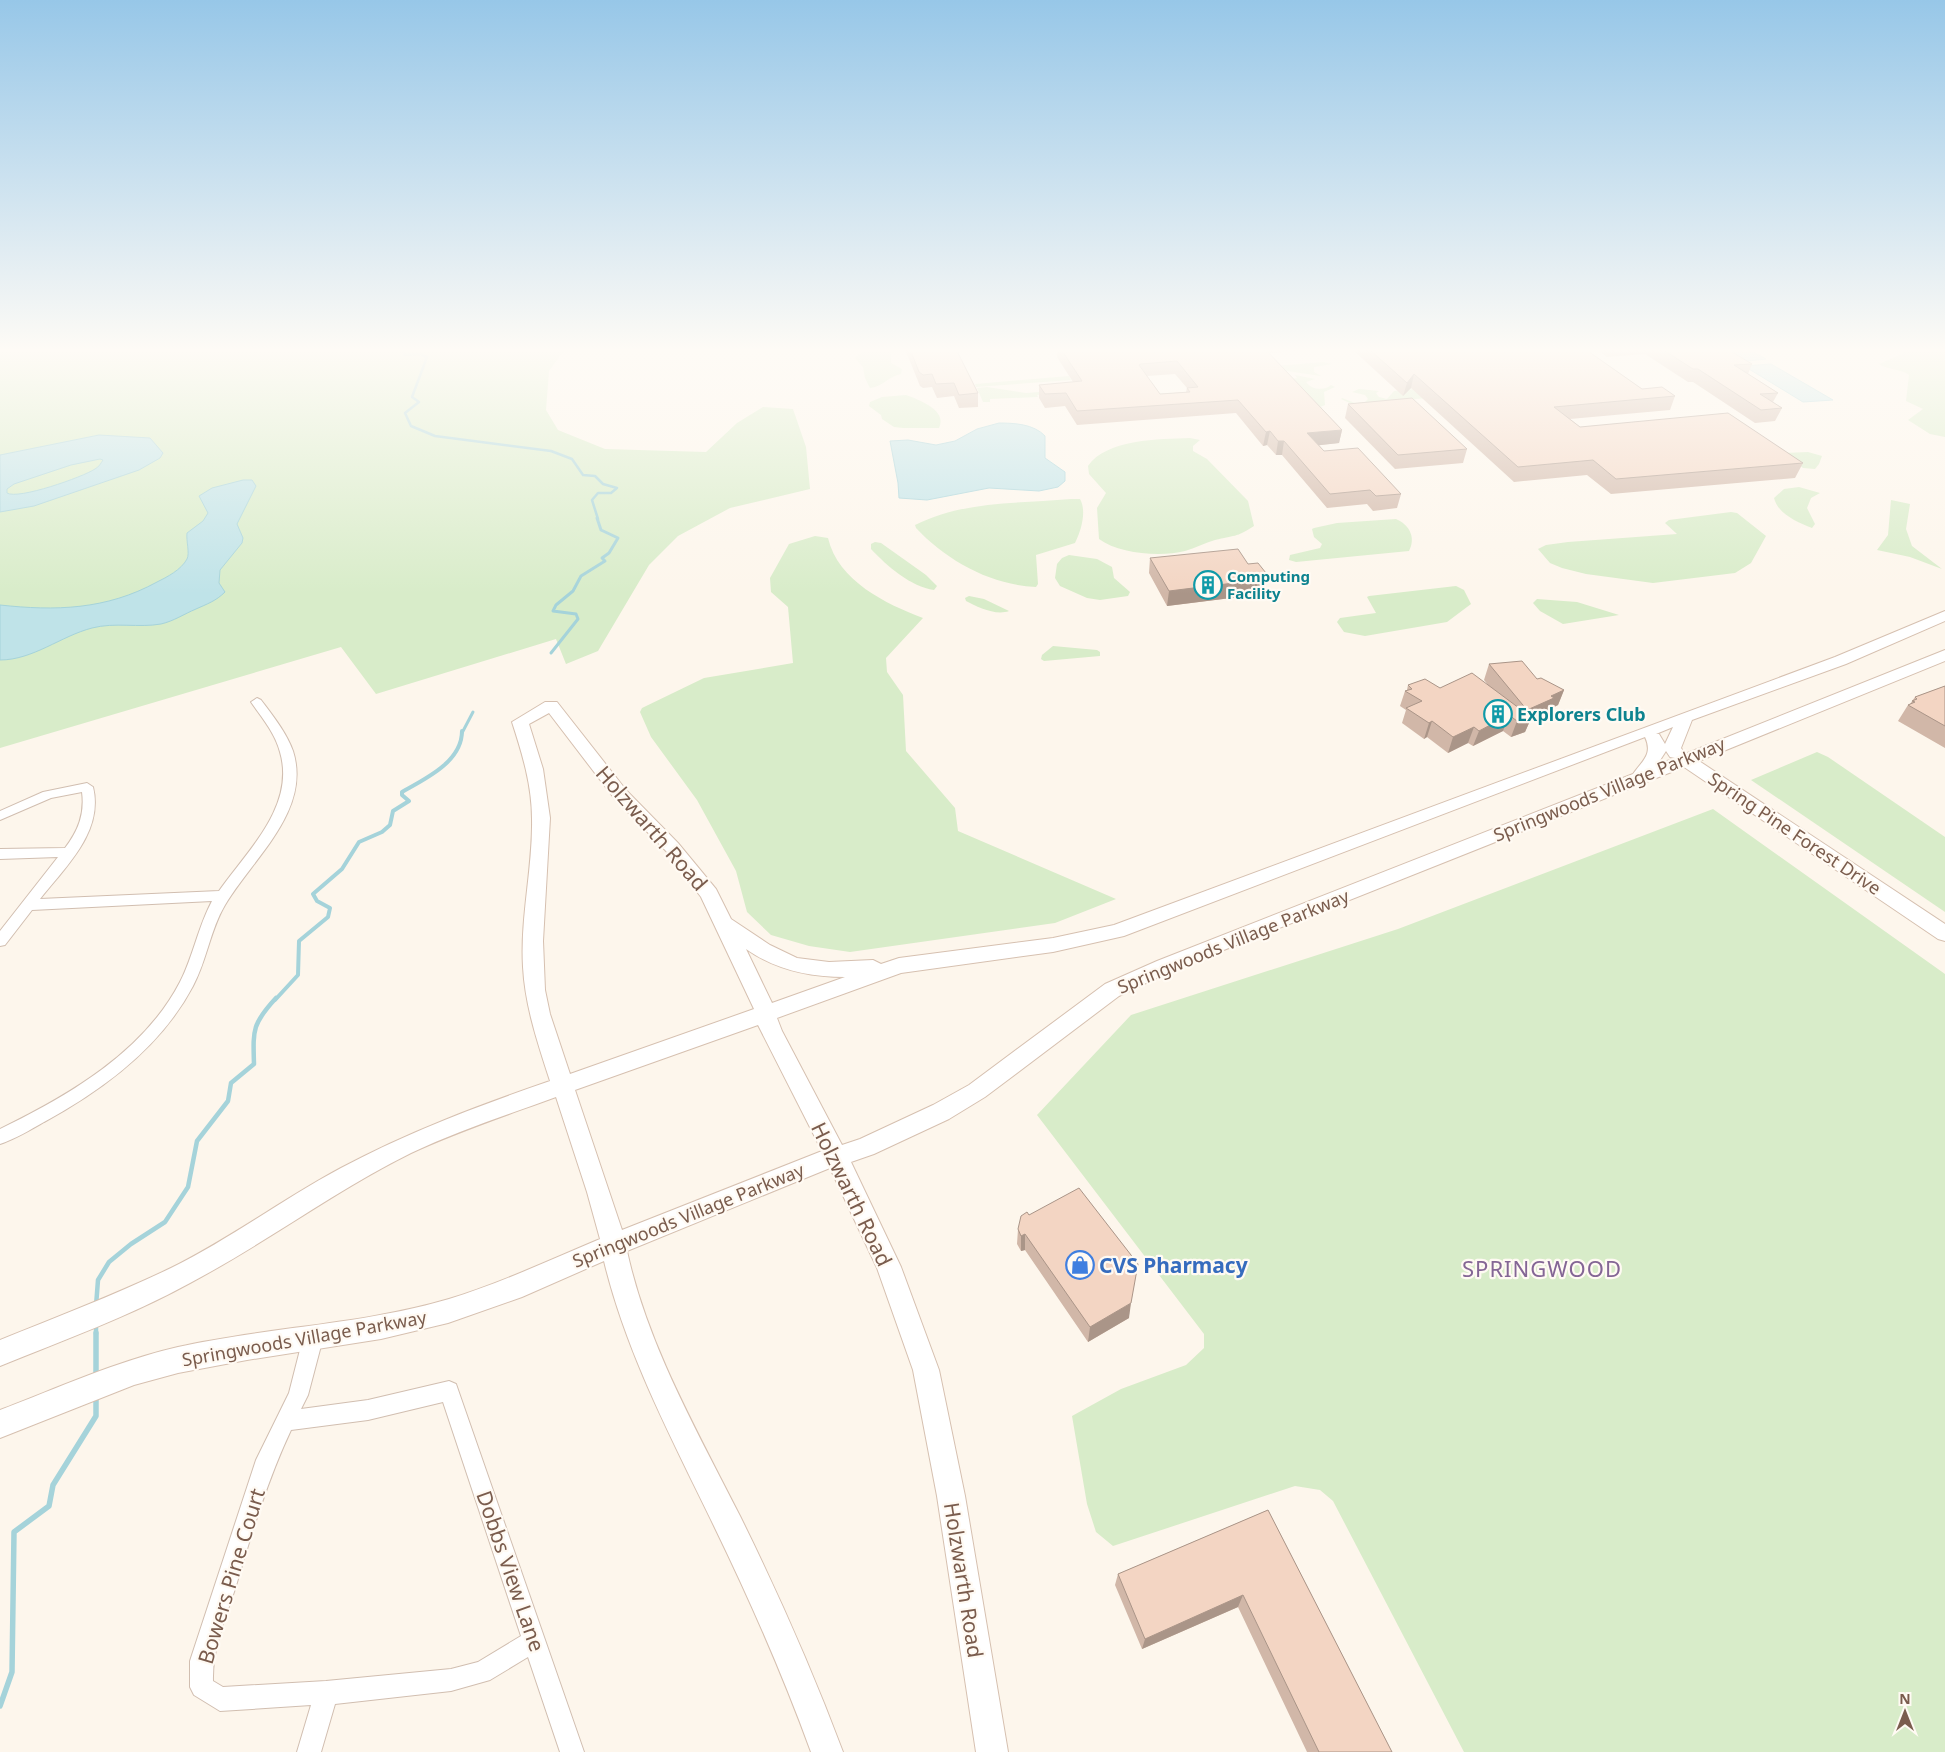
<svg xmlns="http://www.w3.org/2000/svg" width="1945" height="1752" viewBox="0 0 1945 1752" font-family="'Noto Sans',sans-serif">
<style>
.green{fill:#d8ecc9}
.water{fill:#bfe3e8;stroke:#a5d3da;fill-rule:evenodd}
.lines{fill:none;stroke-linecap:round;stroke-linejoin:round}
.stream-far4{stroke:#a5d3da;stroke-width:2.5}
.stream-far3{stroke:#a5d3da;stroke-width:3}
.stream-far2{stroke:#a5d3da;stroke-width:4}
.stream-far1{stroke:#a5d3da;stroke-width:4.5}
.stream{stroke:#a5d3da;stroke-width:5.5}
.street-casing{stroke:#d1beb0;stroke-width:2}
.secondary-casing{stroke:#d6c0b0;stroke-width:2}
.street{fill:#fff;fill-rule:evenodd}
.secondary{fill:#fff;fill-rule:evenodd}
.wall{fill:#d1b7a8;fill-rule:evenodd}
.shaded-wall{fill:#aa9588}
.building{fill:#f3d5c3;stroke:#aa9588;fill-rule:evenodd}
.labels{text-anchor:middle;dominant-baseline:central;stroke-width:4.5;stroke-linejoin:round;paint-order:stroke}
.far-culture-label{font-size:15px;font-weight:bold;fill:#0d838f;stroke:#fffaf3;text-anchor:start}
.culture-label{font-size:18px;font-weight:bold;fill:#0d838f;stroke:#fffaf3;text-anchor:start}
.street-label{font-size:18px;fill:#7a5c4d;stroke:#fffaf3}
.near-street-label{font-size:21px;fill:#7a5c4d;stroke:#fffaf3}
.near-shop-label{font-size:21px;font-weight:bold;fill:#366cbe;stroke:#fffaf3;text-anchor:start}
.near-neighbourhood-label{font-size:22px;letter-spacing:1px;fill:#846695;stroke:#fffaf3}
</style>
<rect width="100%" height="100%" fill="#fdf6ec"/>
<g class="green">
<path d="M0,349H565L549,371L546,410L558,430L605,449L706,452L737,423L763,407L793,409L806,447L810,489L730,508L678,536L649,565L598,651L566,664L556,639L376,694L341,647L0,748Z"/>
<path d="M866,349H887L891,351V363L902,369L901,374C889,376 882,387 870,388L865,378L863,367L855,358Z"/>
<path d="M1904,349H1945V437L1930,434L1908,420L1923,409L1906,401L1909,375C1902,369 1888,370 1879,364L1902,354Z"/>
<path d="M1323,362L1332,364L1314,367V372L1321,376L1287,371L1276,366Z"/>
<path d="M1593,373L1603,381L1354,405L1341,399L1342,398L1355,403L1365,402L1368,399L1365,395L1352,392L1359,389L1379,391L1376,393L1379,397L1387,399L1394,391Z"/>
<path d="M1295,375L1315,379L1306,382C1312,390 1324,391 1331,385L1335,387L1324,392L1325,405L1320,407L1323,408H1315L1291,379L1297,378Z"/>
<path d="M1069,376L1071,380L976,387L975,384Z"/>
<path d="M987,387L1026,393L1078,389L1079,391L1037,395L1038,397L990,399V402H983L977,388Z"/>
<path d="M906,395C919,400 948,410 939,428H903L894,427L882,419L881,415L869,406L870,402L882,397Z"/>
<path d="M1190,438L1200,440L1193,446V451L1207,459L1248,501L1254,526C1236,538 1234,535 1215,540C1205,543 1195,548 1185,551C1161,557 1119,554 1099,539L1097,508L1106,493L1089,474L1088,466C1106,439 1160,439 1190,438Z"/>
<path d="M1808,452L1822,456L1819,464L1815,469L1803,468L1784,453Z"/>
<path d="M1799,487L1820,493L1811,498L1807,508L1815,524L1812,528C1797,522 1778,514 1774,498L1784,489Z"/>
<path d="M1071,499H1080C1087,511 1081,531 1075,543L1036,555L1038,584L1036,587C991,585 947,561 916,528L915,525C966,500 1017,504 1071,499Z"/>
<path d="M1891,500L1910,504L1906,529L1912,546L1942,569L1910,557L1877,550L1888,535Z"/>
<path d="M1731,512L1737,513L1766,536L1751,563L1735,573L1653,583L1586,574L1562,568L1550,563L1538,549L1546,545L1568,542L1677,534L1665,523L1669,520Z"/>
<path d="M1396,519C1410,525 1416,538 1409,551L1296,562L1289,560L1290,555L1320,548L1322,544L1314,537L1312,529L1314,528L1337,523Z"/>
<path d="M815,536L828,538C838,581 886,604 923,618L886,658L887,672L903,695L906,751L955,808L958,831L1116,899L1055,923L850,952L809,946L771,935L747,912L736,871L697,800L651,737L640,712L642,708L704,678L793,663L788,607L771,592L770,578L789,544Z"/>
<path d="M875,542L881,543L926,575L937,586L934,590C911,587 887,566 871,549V544Z"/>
<path d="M1069,555L1097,559L1112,567L1114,578L1130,592L1128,596L1100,600L1087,598L1060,586L1055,578L1057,564L1062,558Z"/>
<path d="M1456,586L1464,590L1471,604L1447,622L1365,636L1344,632L1337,622L1340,618L1376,613L1367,597L1369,596Z"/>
<path d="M969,596L984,599L1009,611C996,616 977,607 966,601L965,598Z"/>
<path d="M1537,599L1577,602L1619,615L1563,624L1540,611L1533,603Z"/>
<path d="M1053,646L1097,650L1100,652V656L1044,661L1041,659L1042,655Z"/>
<path d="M1817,752L1828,757L1945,837V912L1751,780Z"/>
<path d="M1713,809L1945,974V1752H1464L1333,1501L1320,1490L1295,1486L1113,1546L1096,1532L1087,1504L1072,1416L1121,1389L1186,1365L1204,1348V1334L1037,1115L1131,1015L1398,929Z"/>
</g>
<g class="water">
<path d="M1716,349H1748L1766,359L1738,362Z"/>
<path d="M1771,364L1833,400L1803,402L1744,366Z"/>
<path d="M999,423C1014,423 1034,424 1045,436V458L1065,472V481L1058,487L1039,491L989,488L927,500L899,498L898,483L890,441L908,440L936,445L955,441L977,429Z"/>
<path d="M99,435L150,438L163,453L160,458L139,470L34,506L0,512V455ZM100,459L103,460C101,463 99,467 95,469C83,477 18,500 7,493V489L14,484L71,465Z"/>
<path d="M243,480H252L256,486L237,524L243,538L242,543L220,570L219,583L225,592C216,601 207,604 196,609C184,614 174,621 161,624C139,628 115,622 92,628C61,636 33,660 0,660V605C55,611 106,610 157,582C167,577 181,570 187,559C190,553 186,541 187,533L203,521L208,513L199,496L212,488Z"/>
</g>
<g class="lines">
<path class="stream-far4" d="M404,349H402L405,355L420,354L427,357L412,397L419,402L405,413L411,426L435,436L551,451L572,459L583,475L595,476L603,484L617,488L611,493H598L592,500L598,519"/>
<g class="stream-far3">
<path d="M551,653L578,619L576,614L553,611L556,605L573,591L581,576L605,561L602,558L609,553L618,538L601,530L597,518"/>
<path d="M462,733L473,712"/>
</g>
<path class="stream-far2" d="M275,1000L298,975L299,941L328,917L330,908L317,901L313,894L342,869L359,842L382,832L390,825L393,811L409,801L402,795V792C425,779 462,762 462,731"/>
<g class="stream-far1">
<path d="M96,1306L98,1280L109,1262L131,1244L165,1222L188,1187L197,1141L228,1101L231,1083L254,1064C253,1030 252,1024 276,998"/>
<path d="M96,1323V1334"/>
</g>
<g class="stream">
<path d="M96,1333V1376"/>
<path d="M0,1706L12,1672L14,1532L49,1506L53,1485L96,1416V1395"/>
</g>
<defs>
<g id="street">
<path d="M257,698L261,700C273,716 286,732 293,751C312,811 252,859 225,905C210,930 207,960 193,986C161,1047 103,1090 44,1122C30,1130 15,1139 0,1144V1129C68,1096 144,1052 180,982C193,957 198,927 212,901L32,910L5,945L0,946V931L58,857L0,859V849L65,848C78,831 85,814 82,792L51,798L0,820V811L43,792L87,783L93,787C104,832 65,867 40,899L219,891C247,851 296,806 280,752C275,733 262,718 251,702Z"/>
<path d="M313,1329L320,1332L323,1338L308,1395L301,1409L368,1400L449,1381L456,1384L584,1752H560L528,1657L490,1680L451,1691L335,1704L321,1752H297L311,1705L220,1711L194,1695L190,1687V1661L256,1460L289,1393L303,1338L306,1332ZM443,1402L521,1636L478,1662L451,1669L326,1681L223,1687L213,1681C212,1649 225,1619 235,1589C251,1535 267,1481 291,1430L368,1420Z"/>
</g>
<path id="secondary" d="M1945,611V621L1846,664L1692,720L1681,748L1685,754L1945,650V661L1699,761L1945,924V941L1938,939L1684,767L1171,971L1119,996L985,1097L949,1119L874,1154L851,1162L901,1267L939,1370L965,1496L1008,1752H976L937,1496L913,1370L877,1268L830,1168L627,1251C647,1344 697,1431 740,1516C778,1593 813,1672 843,1752H811C783,1675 750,1600 714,1526C673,1441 626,1353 604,1261L522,1297L448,1323L381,1339L247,1360L178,1373L134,1385L0,1438V1410C58,1388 117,1361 178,1347C267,1327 361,1325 449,1299C501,1283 550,1260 600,1239L587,1192L556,1097C507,1115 458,1131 411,1153C334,1191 266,1243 190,1283C130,1316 64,1340 0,1366V1340C57,1317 115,1295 171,1268C230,1239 283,1199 341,1168C408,1132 478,1106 550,1081C538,1044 525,1006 523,967C520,917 533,868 532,819C532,785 522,753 512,722L545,702H557L626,790L678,843L716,889L731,919L770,945L797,958L829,962L873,960L881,964L899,958L1053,938L1114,925L1835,657ZM549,713L614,798L666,851L701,897L754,1009L570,1074L550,1014L545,990L543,941L550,818L543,769L529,724ZM1673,727L1665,744L1659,734H1656ZM1645,737C1653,754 1643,760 1633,774L1157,961L1105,984L969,1085L933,1105L860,1139L842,1145L782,1031L777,1018L901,973L1053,952L1124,936ZM1666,751L1670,757L1675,758L1657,765ZM746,949C776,970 809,977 845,977L772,1003ZM758,1025L822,1151L622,1230L575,1090Z"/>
</defs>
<use href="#street" class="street-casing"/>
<use href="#secondary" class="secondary-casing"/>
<use href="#street" class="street"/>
<use href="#secondary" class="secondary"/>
</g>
<g class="wall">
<path d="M905,349H956L978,393V407L959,408L954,396L937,398L932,387L923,388L920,386Z"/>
<path d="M1058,349H1319L1269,353L1342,430L1339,443L1319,445L1324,451L1401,494L1397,508L1373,511L1367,504L1327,508L1282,455H1276L1267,445L1263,446L1236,413L1077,425L1065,406L1045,408L1039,398V385L1073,382L1057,357ZM1175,374L1187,388L1186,392L1160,394L1147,376Z"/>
<path d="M1352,349H1585L1642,389L1675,396L1670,410L1570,419L1580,427L1803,463L1795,478L1611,494L1587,475L1514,482L1411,388L1403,396Z"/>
<path d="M1596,349H1727L1752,364L1748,374L1778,393L1773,402L1782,408L1775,421L1755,423L1693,382H1688L1645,354L1607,357Z"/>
<path d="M1348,404L1467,449L1463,463L1395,469L1345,418Z"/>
<path d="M1150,558L1263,588L1257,589L1255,595L1167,606L1149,573Z"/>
<path d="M1489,664L1537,679L1564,690L1558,705L1550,709L1548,713L1529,723L1525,732L1511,737L1503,731L1473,746L1468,743L1448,753L1427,737L1424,739L1402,723L1406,710L1400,706L1405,691L1407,690L1408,685L1440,688L1488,685L1484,680Z"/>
<path d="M1945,686V748L1898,721L1908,705L1910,704L1915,697Z"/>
<path d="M1029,1215L1129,1318L1088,1342L1025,1250L1021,1251L1017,1244L1018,1229Z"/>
<path d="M1268,1510L1392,1752H1307L1238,1607L1142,1649L1115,1585L1118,1574Z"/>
</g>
<g class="shaded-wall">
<path d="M1414,374L1411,388L1403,396L1407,383Z"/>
<path d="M1342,430L1339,443L1304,447L1307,433Z"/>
<path d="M1270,431L1267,445L1263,446L1266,432Z"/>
<path d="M1278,441H1284L1282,455H1276Z"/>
<path d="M1266,573L1263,588L1257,589L1255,595L1167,606L1169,591L1254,575Z"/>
<path d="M1564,690L1558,705L1550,709L1548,713L1529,723L1525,732L1511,737L1517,721L1524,719L1527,710L1551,696Z"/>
<path d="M1509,715L1503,731L1473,746L1479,731Z"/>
<path d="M1432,721L1427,737L1424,739L1429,723Z"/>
<path d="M1474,727L1468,743L1448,753L1453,737Z"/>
<path d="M1025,1234V1250L1021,1251V1236Z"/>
<path d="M1131,1303L1129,1318L1088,1342L1090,1327Z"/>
<path d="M1243,1595L1238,1607L1142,1649L1145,1639Z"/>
</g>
<g class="building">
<path d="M910,349H956L978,393L959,395L954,383L936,384L932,374L923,375L919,372Z"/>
<path d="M1061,349H1265L1342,430L1307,433L1324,451L1358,448L1401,494L1376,496L1370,490L1330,494L1284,441H1278L1270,431L1266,432L1238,400L1077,411L1066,393L1045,394L1039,385L1082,381ZM1177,361L1198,387L1187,388L1190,392L1160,394L1139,365L1141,364Z"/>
<path d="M1369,349H1585L1642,389L1662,387L1675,396L1554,407L1580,427L1728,413L1803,463L1616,479L1593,460L1518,467L1414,374L1407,383Z"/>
<path d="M1662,349H1727L1752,364L1734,365L1778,393L1760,394L1782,408L1761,410L1698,369H1693Z"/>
<path d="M1412,398L1467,449L1398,455L1348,404Z"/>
<path d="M1238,549L1248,564L1258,563L1266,573L1254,575L1258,580L1169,591L1150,558Z"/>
<path d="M1522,661L1537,679L1541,678L1564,690L1551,696L1554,698L1527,710L1489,664Z"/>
<path d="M1472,673L1531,717L1517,721L1509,715L1479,731L1474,727L1453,737L1432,721L1429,723L1406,708L1422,701L1405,691L1412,689L1408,685L1425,679L1440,688Z"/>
<path d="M1945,686V726L1908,705L1915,702L1912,701L1917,699L1915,697Z"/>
<path d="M1079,1188L1138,1264L1131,1303L1090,1327L1025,1234L1021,1236L1018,1229L1021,1216L1027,1212L1029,1215Z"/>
<path d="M1268,1510L1392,1752H1319L1243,1595L1145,1639L1118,1574Z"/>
</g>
<linearGradient id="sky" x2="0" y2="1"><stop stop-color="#97c7e8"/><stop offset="0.59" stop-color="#fefbf6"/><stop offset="1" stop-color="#fefbf6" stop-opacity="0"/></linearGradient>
<rect width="1945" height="594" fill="url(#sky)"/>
<defs>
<symbol id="building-ring" viewBox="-11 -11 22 22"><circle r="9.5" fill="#fffaf3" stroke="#0f9aa8" stroke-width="1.5"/><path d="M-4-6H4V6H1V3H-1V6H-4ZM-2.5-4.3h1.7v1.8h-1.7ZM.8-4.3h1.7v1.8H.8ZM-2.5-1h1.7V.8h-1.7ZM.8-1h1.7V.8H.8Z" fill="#0f9aa8"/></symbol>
<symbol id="shop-ring" viewBox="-11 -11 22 22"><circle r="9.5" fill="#fffaf3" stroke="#3f7fe0" stroke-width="1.5"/><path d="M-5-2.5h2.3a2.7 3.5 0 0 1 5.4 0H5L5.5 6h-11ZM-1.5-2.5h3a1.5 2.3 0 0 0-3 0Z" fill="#3f7fe0"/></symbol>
</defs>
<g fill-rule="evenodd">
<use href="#building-ring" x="1192" y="569" width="32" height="32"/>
<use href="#building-ring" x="1482" y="698" width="32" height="32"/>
<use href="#shop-ring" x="1064" y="1249" width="32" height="32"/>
</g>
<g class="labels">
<g class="far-culture-label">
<text x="1227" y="576">Computing<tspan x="1227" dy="17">Facility</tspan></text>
</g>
<g class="culture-label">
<text x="1517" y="714">Explorers Club</text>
</g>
<g class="street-label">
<text transform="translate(1609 789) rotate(-22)">Springwoods Village Parkway</text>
<text transform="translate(1795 833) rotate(34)">Spring Pine Forest Drive</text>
<text transform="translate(1233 941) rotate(-22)">Springwoods Village Parkway</text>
<text transform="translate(688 1215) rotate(-22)">Springwoods Village Parkway</text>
<text transform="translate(304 1338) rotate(-10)">Springwoods Village Parkway</text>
</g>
<g class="near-street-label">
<text transform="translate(652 828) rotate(49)">Holzwarth Road</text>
<text transform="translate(852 1194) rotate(64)">Holzwarth Road</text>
<text transform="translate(511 1571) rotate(71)">Dobbs View Lane</text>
<text transform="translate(231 1576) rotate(-73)">Bowers Pine Court</text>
<text transform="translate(964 1580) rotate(81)">Holzwarth Road</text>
</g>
<g class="near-shop-label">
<text x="1099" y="1265">CVS Pharmacy</text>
</g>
<g class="near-neighbourhood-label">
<text x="1542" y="1268">SPRINGWOOD</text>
</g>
</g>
<g transform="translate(1905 1712)" stroke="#fffaf3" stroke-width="4" paint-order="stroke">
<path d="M0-4L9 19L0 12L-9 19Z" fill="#7a5c4d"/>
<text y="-8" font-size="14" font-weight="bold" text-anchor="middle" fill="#7a5c4d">N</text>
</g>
</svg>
